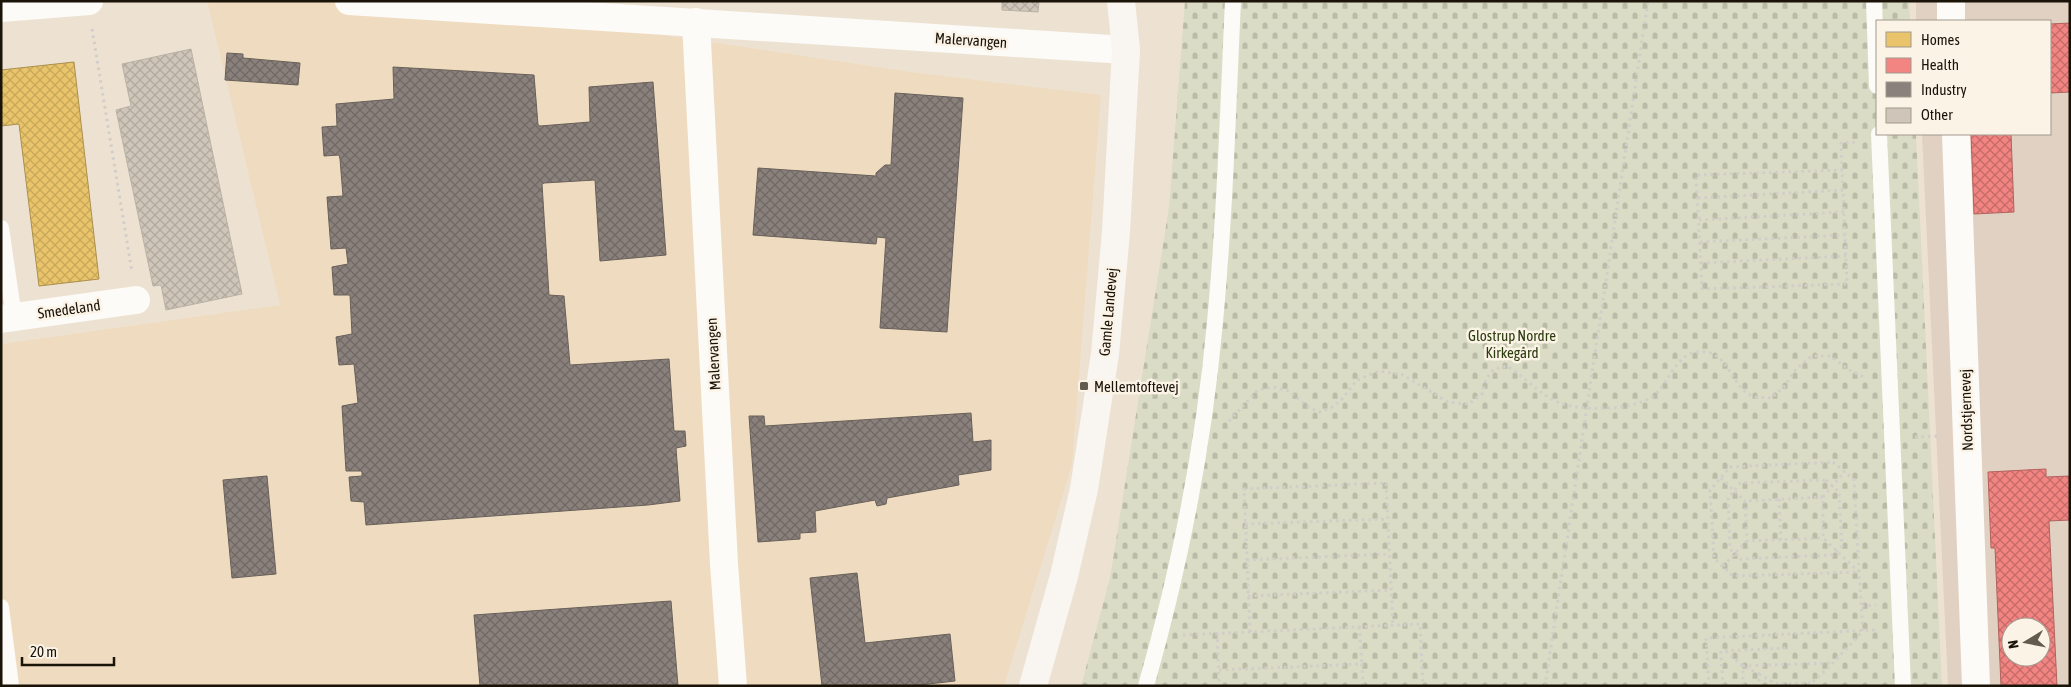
<svg xmlns="http://www.w3.org/2000/svg" width="2071" height="687" viewBox="0 0 2071 687" font-family="'Asap Condensed',sans-serif">
<style>
.built{fill:#efdcc0}
.medical{fill:#e1d1c2;fill-rule:evenodd}
.cemetery{fill:url(#cemetery-stones)}
.homes{fill:url(#homes-cross-hatch);stroke:#ab8f4d}
.health{fill:url(#health-cross-hatch);stroke:#b1625d;fill-rule:evenodd}
.industry{fill:url(#industry-cross-hatch);stroke:#686059}
.building{fill:url(#building-cross-hatch);stroke:#bab2a5}
.lines{fill:none;stroke-linecap:round;stroke-linejoin:round}
.path{stroke:#d1ceca;stroke-width:3;stroke-dasharray:2.5 4;stroke-linecap:butt}
.lane{stroke:#fcfbf8;stroke-width:16}
.street{stroke:#fcfbf8;stroke-width:28}
.secondary{stroke:#f9f5f1;stroke-width:28}
.poi-dot{fill:#645b4f;stroke:#fcf3e7;stroke-width:2}
.labels{text-anchor:middle;dominant-baseline:central;stroke-width:5;stroke-linejoin:round;paint-order:stroke}
.street-label{font-size:15px;fill:#1a1308;stroke:#fcf3e7}
.park-label{font-size:15px;fill:#2b3c0e;stroke:#fcf3e7}
.poi-label{font-size:15px;fill:#1a1308;stroke:#fcf3e7;text-anchor:start}
</style>
<defs>
<pattern id="cemetery-stones" width="16" height="16" patternUnits="userSpaceOnUse" patternTransform="scale(1.25)"><rect width="16" height="16" fill="#dadcc5"/><path d="M2 7V4a2 2 0 0 1 4 0v3zM10 15v-3a2 2 0 0 1 4 0v3z" fill="#babca8"/></pattern>
<pattern id="homes-cross-hatch" width="8" height="8" patternUnits="userSpaceOnUse" patternTransform="scale(1.25)"><rect width="8" height="8" fill="#e9c46a"/><path d="M0 0l8 8M0 8l8-8" fill="none" stroke="#c7a85a"/></pattern>
<pattern id="health-cross-hatch" width="8" height="8" patternUnits="userSpaceOnUse" patternTransform="scale(1.25)"><rect width="8" height="8" fill="#f28482"/><path d="M0 0l8 8M0 8l8-8" fill="none" stroke="#c36b68"/></pattern>
<pattern id="industry-cross-hatch" width="8" height="8" patternUnits="userSpaceOnUse" patternTransform="scale(1.25)"><rect width="8" height="8" fill="#8a817c"/><path d="M0 0l8 8M0 8l8-8" fill="none" stroke="#706864"/></pattern>
<pattern id="building-cross-hatch" width="8" height="8" patternUnits="userSpaceOnUse" patternTransform="scale(1.25)"><rect width="8" height="8" fill="#cfc6b9"/><path d="M0 0l8 8M0 8l8-8" fill="none" stroke="#b1a99e"/></pattern>
</defs>
<rect width="100%" height="100%" fill="#ede2d2"/>
<path class="built" d="M207,1H434L911,72L1101,95L1072,465L1004,686H1V344L280,305Z"/>
<path class="medical" d="M1916,1H2070V686H1948L1922,134H2050V21H1916ZM2011,627H2041V657H2011Z"/>
<path class="cemetery" d="M1185,1H1909L1910,21H1877V134H1916L1942,686H1081L1110,578L1169,207Z"/>
<path class="homes" d="M74,62L99,279L39,286L19,124L1,126V70Z"/>
<g class="health">
<path d="M2070,23V92L2050,93V24Z"/>
<path d="M1971,134H2011L2014,212L1974,214Z"/>
<path d="M2046,469V477L2070,476V520L2049,521L2057,686H2001L1995,548H1991L1988,472ZM2011,627H2041V657H2011Z"/>
</g>
<g class="industry">
<path d="M227,53L243,54V58L300,63L298,85L225,80Z"/>
<path d="M393,67L534,75L538,125L540,126L590,122L589,87L653,82L666,255L600,261L595,180L544,183L542,184L549,295L564,296L570,365L669,359L674,431H685L686,446L676,448L680,501L648,505L366,525L364,502L351,501L349,477L362,476V472L361,471H346L342,406L358,403L354,364L339,365L336,337L352,334L350,295H334L332,267L348,264L346,248L331,249L327,197L343,196L340,159L339,155L324,156L322,127L337,126L336,104L394,99Z"/>
<path d="M895,93L963,98L947,332L880,328L886,238L877,237L876,244L753,235L758,168L876,176V173L885,165H891Z"/>
<path d="M971,413L973,442L991,440V470L958,475L959,485L887,498L886,504L877,506L875,500L815,511L816,532L800,533V539L758,542L749,416H764L765,426Z"/>
<path d="M267,476L276,574L232,578L223,480Z"/>
<path d="M857,573L865,643L950,634L955,681L911,686H822L810,578Z"/>
<path d="M671,601L678,686H480L474,615Z"/>
</g>
<g class="building">
<path d="M1002,1H1039L1038,12L1002,10Z"/>
<path d="M191,49L242,294L166,310L161,285L153,286L116,110L131,106L122,64Z"/>
</g>
<g class="lines">
<g class="path">
<path d="M92,29L132,272"/>
<path d="M1843,170L1696,175L1702,289L1847,284L1841,143L1857,142"/>
<path d="M1698,198L1844,190"/>
<path d="M1699,220L1844,212"/>
<path d="M1700,242L1845,235"/>
<path d="M1701,263L1846,256"/>
<path d="M1229,421L1258,390L1273,387L1288,391L1310,408L1319,412L1331,408L1342,399L1357,380L1379,371L1403,375L1448,402L1469,404L1483,393L1486,379L1494,369L1507,366C1525,377 1543,398 1563,404C1586,411 1630,410 1650,398C1671,386 1674,348 1706,352C1729,355 1732,387 1752,396C1757,398 1765,397 1771,398L1784,387L1796,369L1812,356H1830L1851,371L1866,378"/>
<path d="M1915,437L1939,436"/>
<path d="M1833,462L1854,480L1859,572L1733,576L1714,558L1710,490L1730,467Z"/>
<path d="M1721,478L1745,501"/>
<path d="M1826,480L1839,492L1842,546L1833,555L1740,559L1730,549L1728,498L1740,483Z"/>
<path d="M1823,497L1845,471"/>
<path d="M1779,499L1781,540"/>
<path d="M1245,524L1388,519"/>
<path d="M1247,560L1389,554"/>
<path d="M1723,566L1747,541"/>
<path d="M1248,596L1391,590"/>
<path d="M1862,606L1876,605"/>
<path d="M1359,627L1362,664"/>
<path d="M1250,632L1244,489L1386,483L1393,625"/>
<path d="M1217,633L1219,686"/>
<path d="M1183,635L1420,624L1423,686"/>
<path d="M1726,651L1743,666L1759,674V686"/>
<path d="M1219,670L1362,664L1363,686"/>
<path d="M1759,674L1776,684L1810,683"/>
<path d="M1545,686L1648,1"/>
<path d="M1709,686L1706,638L1874,630V633"/>
<path d="M1723,686L1721,651L1789,648"/>
<path d="M1743,686V666L1832,663"/>
<path d="M1808,686L1830,666L1863,631L1859,572L1823,538V497L1745,501L1747,541L1823,538"/>
</g>
<g class="lane">
<path d="M1874,1L1877,86"/>
<path d="M1879,134L1903,686"/>
<path d="M1,228L14,317"/>
<path d="M1,607L11,686"/>
<path d="M1146,686C1180,567 1204,445 1215,322C1225,216 1228,108 1233,1"/>
</g>
<g class="street">
<path d="M349,1L1126,50"/>
<path d="M1951,1V21"/>
<path d="M1,8L89,1"/>
<path d="M696,22L724,564L733,686"/>
<path d="M1956,134L1976,686"/>
<path d="M1,319L136,300"/>
</g>
<path class="secondary" d="M1033,686L1064,576L1084,489L1105,354L1116,232L1126,50L1121,1"/>
</g>
<rect class="poi-dot" x="1079" y="381" width="10" height="10" rx="2.5"/>
<g class="labels">
<g class="street-label">
<text transform="translate(971 40) rotate(4)">Malervangen</text>
<text transform="translate(69 309) rotate(-8)">Smedeland</text>
<text transform="translate(1108 312) rotate(-85)">Gamle Landevej</text>
<text transform="translate(713 354) rotate(-93)">Malervangen</text>
<text transform="translate(1966 410) rotate(-92)">Nordstjernevej</text>
</g>
<g class="park-label">
<text x="1512" y="335">Glostrup Nordre<tspan x="1512" dy="17">Kirkegård</tspan></text>
</g>
<g class="poi-label">
<text x="1094" y="386">Mellemtoftevej</text>
</g>
</g>
<rect width="2071" height="687" fill="none" stroke="#1a1308" stroke-width="5"/>
<rect x="1876" y="20" width="175" height="115" fill="#fcf3e7" stroke="#a2998e"/>
<rect x="1886" y="32" width="25" height="15" fill="#e9c46a" stroke="#a2998e"/>
<text x="1921" y="45" font-size="15" fill="#1a1308">Homes</text>
<rect x="1886" y="58" width="25" height="15" fill="#f28482" stroke="#a2998e"/>
<text x="1921" y="70" font-size="15" fill="#1a1308">Health</text>
<rect x="1886" y="82" width="25" height="15" fill="#8a817c" stroke="#a2998e"/>
<text x="1921" y="95" font-size="15" fill="#1a1308">Industry</text>
<rect x="1886" y="108" width="25" height="15" fill="#cfc6b9" stroke="#a2998e"/>
<text x="1921" y="120" font-size="15" fill="#1a1308">Other</text>
<g transform="translate(2026 642) rotate(260)"><circle r="24" fill="#fcf3e7" stroke="#a2998e"/>
<path d="M0-4L9 19L0 12L-9 19Z" fill="#645b4f"/>
<text y="-8" font-size="14" font-weight="bold" text-anchor="middle" fill="#1a1308">N</text>
</g>
<path d="M22 657v8h92v-8" fill="none" stroke="#1a1308" stroke-width="2.5"/>
<text x="30" y="657" font-size="15" fill="#1a1308" stroke="#fcf3e7" stroke-width="4" paint-order="stroke">20 m</text>
</svg>
